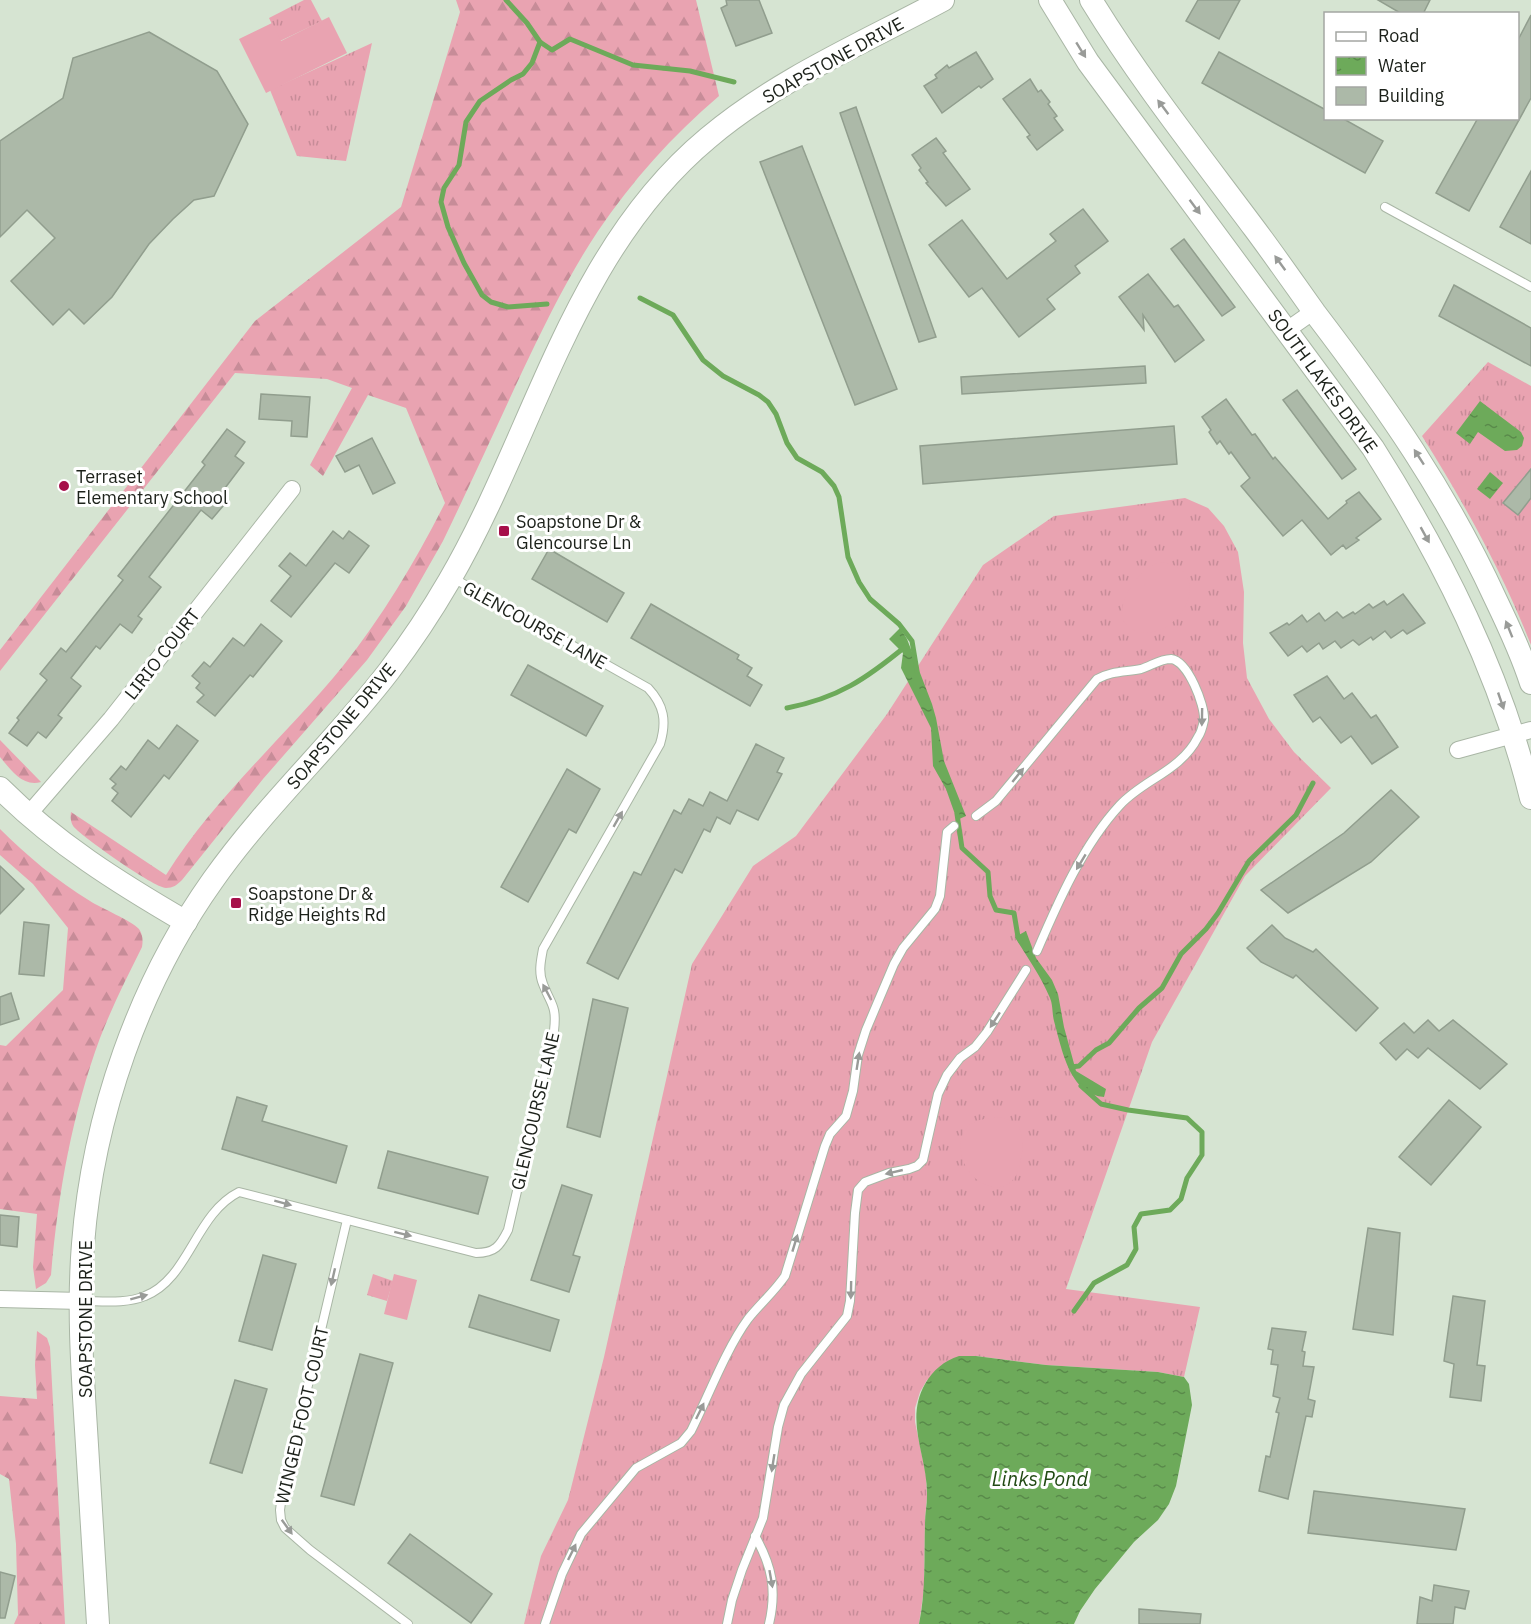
<svg xmlns="http://www.w3.org/2000/svg" width="1531" height="1624" viewBox="0 0 1531 1624" font-family="'IBM Plex Sans',sans-serif">
<style>
.grass{fill:url(#grass-tufts)}
.forest{fill:url(#forest-firs)}
.pitch{fill:#e9a3b1}
.water{fill:url(#water-ripples)}
.lines{fill:none;stroke-linecap:round;stroke-linejoin:round}
.stream{stroke:#6daa5a;stroke-width:5}
.building{fill:#acb9a8;stroke:#919e8e;stroke-width:1.5}
.lane-casing{stroke:#a9b6a5;stroke-width:10}
.street-casing{stroke:#a9b6a5;stroke-width:18}
.secondary-casing{stroke:#a9b6a5;stroke-width:24}
.lane{stroke:#fff;stroke-width:8}
.street{stroke:#fff;stroke-width:16}
.secondary{stroke:#fff;stroke-width:22}
.oneway{fill:#999b98}
.poi-dot{fill:#a6104a;stroke:#fff;stroke-width:2}
.labels{text-anchor:middle;dominant-baseline:central;stroke-width:6;stroke-linejoin:round;paint-order:stroke}
.street-label{font-size:18px;fill:#1c211a;stroke:#fff}
.poi-label{font-size:18px;fill:#1c211a;stroke:#fff;text-anchor:start}
.water-label{font-size:20px;font-style:italic;fill:#224a14;stroke:#fff}
</style>
<defs>
<pattern id="grass-tufts" width="24" height="20" patternUnits="userSpaceOnUse" patternTransform="scale(1.5)"><rect width="24" height="20" fill="#e9a3b1"/><path d="M3 7l-1-3M5 7V3M7 7l1-3M15 17l-1-3M17 17v-4M19 17l1-3" fill="none" stroke="#c78c98"/></pattern>
<pattern id="forest-firs" width="22" height="20" patternUnits="userSpaceOnUse" patternTransform="scale(1.5)"><rect width="22" height="20" fill="#e9a3b1"/><path d="M5 1l3.5 6h-7zM16 11l3.5 6h-7z" fill="#c78c98"/></pattern>
<pattern id="water-ripples" width="26" height="14" patternUnits="userSpaceOnUse" patternTransform="scale(1.5)"><rect width="26" height="14" fill="#6daa5a"/><path d="M2 4q2-2 4 0t4 0M15 11q2-2 4 0t4 0" fill="none" stroke="#598a4a"/></pattern>
</defs>
<rect width="100%" height="100%" fill="#d6e4d2"/>
<g class="grass">
<path d="M304,0H311L322,21L280,41L269,18Z"/>
<path d="M372,43L346,161L297,156L270,90Z"/>
<path d="M1488,362L1531,386V645C1502,571 1464,503 1422,436Z"/>
<path d="M1185,498L1208,508L1224,526L1238,552L1244,592L1243,643L1247,678L1269,719L1294,752L1331,788L1245,876L1152,1042L1066,1289L1200,1307L1184,1377L1158,1372L1046,1365L976,1356L927,1380L920,1392L915,1408V1422L926,1475L927,1497L925,1520L924,1589L919,1624H524L541,1556L568,1500L604,1357L692,964L753,866L796,836L887,714L983,565L1054,516Z"/>
<path d="M373,1274L393,1281L387,1301L367,1295Z"/>
</g>
<g class="forest">
<path d="M456,0H696L719,96C672,136 632,181 598,231C568,276 545,324 522,372C496,428 470,485 443,541L406,606L367,660L263,779L182,880C177,885 173,888 166,888C153,887 87,840 76,829C71,825 70,819 71,812L166,875C215,797 285,737 343,666C383,616 416,560 445,503L406,408L368,395L323,476L310,465L352,388L327,379L235,373L0,671V650L255,321L401,207L460,12Z"/>
<path d="M0,740L41,782C22,787 11,770 0,757Z"/>
<path d="M0,829C27,856 57,881 90,901C101,908 132,921 139,929C143,935 143,941 142,947C127,977 112,1007 100,1038C72,1114 58,1194 51,1275L46,1283L36,1289L33,1267L37,1214L0,1209V1045L6,1046L63,990L68,928L33,884L0,855Z"/>
<path d="M37,1331L47,1338L50,1347L65,1624H14L18,1615L16,1544L9,1479L0,1474V1396L37,1399L35,1365Z"/>
</g>
<g class="pitch">
<path d="M329,17L347,53L266,93L239,39L272,23L281,41Z"/>
<path d="M1161,562C1219,570 1178,644 1137,631C1107,622 1129,584 1145,570C1149,566 1155,564 1161,562Z"/>
<path d="M1001,1117L1017,1123C1025,1138 1023,1151 1019,1168C1008,1207 956,1181 961,1141C962,1134 966,1126 973,1123C982,1118 992,1118 1001,1117Z"/>
<path d="M394,1274L417,1280L407,1320L384,1314Z"/>
</g>
<g class="water">
<path d="M1480,401L1521,432L1524,438L1522,446L1517,450L1505,451L1478,432L1470,444L1456,433Z"/>
<path d="M1490,472L1503,483L1490,499L1477,489Z"/>
<path d="M900,628L907,639L932,704L936,718L944,761L966,816L957,820L946,789L933,766L931,728L901,668L903,653L889,639Z"/>
<path d="M1026,931L1036,958L1052,980L1058,994L1064,1027L1076,1071L1106,1089L1104,1097C1069,1094 1062,1049 1054,1021C1052,1013 1053,1005 1050,998C1041,976 1027,957 1015,937Z"/>
<path d="M959,1356H976L1046,1365L1158,1372L1184,1377L1189,1384L1192,1405L1176,1486L1169,1504L1158,1520L1134,1542L1095,1589L1080,1611L1074,1624H919C926,1591 924,1557 925,1523C925,1514 927,1505 927,1496C928,1457 904,1421 925,1384C933,1370 944,1361 959,1356Z"/>
</g>
<g class="lines">
<g class="stream">
<path d="M506,0L527,23L540,42L552,50L570,39L633,65L690,71L734,82"/>
<path d="M540,42L532,63L523,74L511,80L480,101L466,122L459,165L444,188L441,202L448,227L464,263L482,295L491,302L508,307L547,304"/>
<path d="M640,298L673,315L703,360L723,376L759,395L768,402L776,414L787,443L797,458L822,472L834,486L839,497L848,557L859,582L870,599L899,624L912,641L917,671"/>
<path d="M787,708C838,698 866,679 906,646"/>
<path d="M957,814L962,848L988,872L990,896L996,910L1014,913L1018,937L1021,942"/>
<path d="M1071,1067L1079,1066L1096,1050L1109,1043L1139,1008L1162,988L1181,954L1206,929L1218,913L1249,861L1296,815L1313,783"/>
<path d="M1074,1311L1094,1283L1127,1265L1136,1249L1134,1227L1141,1214L1170,1210L1181,1199L1187,1178L1202,1155V1132L1187,1118L1128,1110L1101,1104L1081,1086"/>
</g>
</g>
<g class="building">
<path d="M726,0H759L772,33L736,46L721,8L727,5Z"/>
<path d="M1198,0H1240L1219,39L1186,21Z"/>
<path d="M1378,0H1430L1423,14H1402Z"/>
<path d="M1531,15V98L1469,211L1436,193L1478,118H1518V40Z"/>
<path d="M149,32L217,71L248,124L214,196L194,200L173,219L149,244L112,297L84,324L69,309L53,325L11,281L55,238L27,210L0,237V141L63,98L73,58Z"/>
<path d="M976,52L993,79L981,88L979,86L942,113L924,86L937,78L935,75L947,65L949,68Z"/>
<path d="M1219,52L1326,110V118H1342L1383,141L1365,173L1202,83Z"/>
<path d="M1030,79L1038,92L1041,90L1050,102L1048,104L1057,116L1054,118L1063,130L1037,150L1027,137L1030,135L1003,99Z"/>
<path d="M856,107L936,337L919,342L840,113Z"/>
<path d="M936,138L946,151L943,153L970,189L946,206L926,183L928,182L919,170L921,168L912,155Z"/>
<path d="M802,146L897,389L855,405L760,162Z"/>
<path d="M1531,171V244L1500,227Z"/>
<path d="M1083,209L1108,241L1075,266L1080,273L1047,299L1055,309L1019,337L982,288L969,297L929,245L962,220L1007,279L1056,241L1050,234Z"/>
<path d="M1184,239L1235,307L1222,316L1171,249Z"/>
<path d="M1148,274L1174,307L1178,305L1204,340L1175,362L1143,315L1144,330L1119,297Z"/>
<path d="M1454,285L1531,328V366L1439,316Z"/>
<path d="M1145,366L1146,383L962,394L961,377Z"/>
<path d="M1297,390L1356,469L1342,479L1283,400Z"/>
<path d="M261,394L310,397L307,437L291,436L292,421L259,419Z"/>
<path d="M1226,399L1252,435L1255,434L1273,459L1275,457L1328,519L1347,503L1346,501L1359,492L1381,519L1356,538L1359,540L1346,549L1343,545L1331,555L1302,520L1283,536L1241,486L1250,478L1231,452L1229,454L1220,441L1217,444L1209,432L1211,430L1202,417Z"/>
<path d="M1174,426L1177,464L923,484L920,446Z"/>
<path d="M227,429L245,442L235,456L244,463L216,500L223,506L212,519L201,510L149,577L161,587L138,616L142,619L132,633L120,624L100,649L96,646L71,678L81,686L58,715L62,718L46,738L38,732L27,746L9,733L19,720L17,718L47,680L40,674L61,648L66,652L123,580L118,576L205,465L202,462Z"/>
<path d="M372,438L395,483L373,494L359,465L345,472L336,456Z"/>
<path d="M1531,469V498L1518,515L1503,503Z"/>
<path d="M333,531L343,539L349,531L369,546L349,573L335,563L291,617L271,601L291,576L279,566L290,553L306,566Z"/>
<path d="M549,549L624,593L607,622L532,579Z"/>
<path d="M1403,594L1425,623L1407,634L1403,630L1391,638L1385,631L1373,640L1371,637L1359,645L1353,640L1341,648L1335,641L1323,649L1319,643L1307,652L1302,646L1288,656L1270,633L1287,623L1289,625L1302,615L1307,622L1319,613L1325,621L1337,612L1343,618L1353,612L1355,614L1369,604L1373,608L1384,601L1387,605Z"/>
<path d="M651,604L739,655L737,659L752,668L747,676L762,685L750,706L631,638Z"/>
<path d="M261,624L282,641L253,677L250,675L215,716L197,702L204,695L196,688L200,683L192,676L204,662L210,667L233,638L244,646Z"/>
<path d="M528,665L603,706L586,736L511,695Z"/>
<path d="M1327,676L1344,699L1352,693L1371,718L1376,715L1398,747L1372,764L1351,736L1341,743L1320,717L1313,722L1294,695Z"/>
<path d="M177,725L198,741L169,779L164,775L131,817L112,801L118,793L112,788L116,784L110,779L121,766L126,770L148,740L159,749Z"/>
<path d="M756,744L784,758L777,772L782,774L758,820L737,810L730,824L717,817L710,832L704,829L682,873L675,869L618,979L587,963L634,872L641,875L674,810L681,814L689,799L703,806L710,792L727,801Z"/>
<path d="M567,769L600,789L576,833L569,829L528,902L501,887Z"/>
<path d="M1391,790L1419,817L1371,862L1288,913L1261,890L1344,833Z"/>
<path d="M0,866L24,889L0,914Z"/>
<path d="M24,922L49,925L44,976L19,974Z"/>
<path d="M1272,925L1285,938L1313,952L1316,949L1378,1008L1356,1031L1296,975L1293,978L1261,962L1247,948Z"/>
<path d="M11,993L19,1019L0,1025V997Z"/>
<path d="M593,999L628,1008L600,1137L567,1127Z"/>
<path d="M1428,1020L1439,1031L1453,1020L1507,1064L1480,1089L1428,1048L1418,1058L1407,1049L1396,1060L1380,1043L1404,1023L1414,1033Z"/>
<path d="M237,1097L267,1106L262,1121L347,1146L336,1183L222,1149Z"/>
<path d="M1449,1100L1481,1127L1431,1185L1399,1157Z"/>
<path d="M388,1151L488,1177L478,1214L378,1188Z"/>
<path d="M562,1185L592,1195L573,1255L580,1257L569,1292L531,1280Z"/>
<path d="M0,1215L19,1217L17,1247L0,1245Z"/>
<path d="M1368,1228L1400,1233L1393,1335L1353,1329Z"/>
<path d="M263,1255L296,1264L272,1350L239,1341Z"/>
<path d="M479,1295L559,1320L550,1351L469,1327Z"/>
<path d="M1453,1296L1485,1301L1477,1365L1485,1366L1481,1401L1450,1397L1454,1364L1444,1361Z"/>
<path d="M1272,1328L1306,1332L1302,1351L1305,1352L1303,1366L1314,1367L1308,1399L1315,1401L1312,1417L1306,1416L1288,1499L1259,1491L1266,1456L1270,1457L1279,1413L1276,1412L1280,1398L1273,1396L1278,1365L1271,1364L1273,1350L1268,1349Z"/>
<path d="M360,1354L393,1363L354,1505L321,1496Z"/>
<path d="M235,1380L267,1389L242,1473L210,1463Z"/>
<path d="M1314,1491L1465,1509L1456,1550L1308,1533Z"/>
<path d="M410,1534L492,1594L471,1623L388,1563Z"/>
<path d="M0,1572L15,1576L5,1618H0Z"/>
<path d="M1434,1585L1469,1591L1465,1609L1455,1607L1453,1624H1417L1420,1597L1432,1601Z"/>
<path d="M1139,1609L1201,1614L1200,1624H1139Z"/>
</g>
<g class="lines">
<defs>
<g id="lane">
<path d="M1385,207L1531,287"/>
<path d="M976,816L996,801L1097,679C1111,671 1125,672 1141,669C1151,666 1160,659 1171,659C1188,661 1205,705 1204,720C1203,725 1201,733 1198,737C1181,771 1144,779 1120,805C1083,845 1058,902 1037,951"/>
<path d="M347,1220L282,1495L280,1510L281,1520L285,1528L310,1550L408,1624"/>
<path d="M81,1301C102,1301 126,1304 145,1296C189,1279 195,1214 239,1192L476,1253C495,1253 500,1246 508,1230L554,1031C557,1005 551,1005 543,984C538,972 541,960 543,949L660,744C667,721 664,705 648,688L453,578"/>
<path d="M755,1536C772,1566 777,1590 769,1624"/>
<path d="M545,1624L562,1574L581,1534L636,1468L681,1443L691,1431C708,1397 726,1349 748,1319C760,1304 774,1292 785,1276L825,1146L830,1134L846,1116L853,1091L858,1055L866,1030L894,964L903,948L935,909L940,896L947,832L954,826"/>
<path d="M727,1624L732,1600L742,1570L763,1518L778,1427L784,1405L801,1374L847,1316L850,1301L855,1213L858,1190L865,1182L889,1173L909,1169L917,1166L923,1160L938,1094L947,1075L960,1058L975,1047L987,1032L1026,970"/>
</g>
<g id="street">
<path d="M1287,330L1314,311"/>
<path d="M1458,750L1531,730"/>
<path d="M28,815L111,719L292,489"/>
<path d="M0,1299L81,1301"/>
</g>
<g id="secondary">
<path d="M1050,0L1088,62L1373,448C1442,557 1500,672 1531,798"/>
<path d="M1091,0C1140,80 1198,153 1254,228C1275,256 1295,285 1315,313C1386,406 1447,493 1496,600C1509,627 1522,655 1531,683"/>
<path d="M0,788C55,843 119,883 186,922"/>
<path d="M98,1624C94,1559 90,1494 86,1429C82,1367 78,1305 83,1244C93,1116 139,984 213,880C266,805 334,743 389,671C411,642 431,612 449,581C535,434 571,252 708,138C778,79 863,43 943,0"/>
</g>
</defs>
<use href="#lane" class="lane-casing"/>
<use href="#street" class="street-casing"/>
<use href="#secondary" class="secondary-casing"/>
<use href="#lane" class="lane"/>
<use href="#street" class="street"/>
<use href="#secondary" class="secondary"/>
</g>
<defs><path id="oneway-solid" d="M-6-.8H1V-3.2L6.5 0L1 3.2V.8H-6Z" transform="scale(1.5)"/></defs>
<g class="oneway">
<use href="#oneway-solid" transform="translate(1081 50) rotate(58)"/>
<use href="#oneway-solid" transform="translate(1163 107) rotate(-127)"/>
<use href="#oneway-solid" transform="translate(1195 207) rotate(53)"/>
<use href="#oneway-solid" transform="translate(1280 263) rotate(-126)"/>
<use href="#oneway-solid" transform="translate(1419 457) rotate(-123)"/>
<use href="#oneway-solid" transform="translate(1425 535) rotate(61)"/>
<use href="#oneway-solid" transform="translate(1509 629) rotate(-112)"/>
<use href="#oneway-solid" transform="translate(1501 701) rotate(71)"/>
<use href="#oneway-solid" transform="translate(1202 717) rotate(91)"/>
<use href="#oneway-solid" transform="translate(1018 775) rotate(-51)"/>
<use href="#oneway-solid" transform="translate(618 819) rotate(-60)"/>
<use href="#oneway-solid" transform="translate(1081 862) rotate(121)"/>
<use href="#oneway-solid" transform="translate(547 992) rotate(-118)"/>
<use href="#oneway-solid" transform="translate(995 1020) rotate(123)"/>
<use href="#oneway-solid" transform="translate(858 1061) rotate(-81)"/>
<use href="#oneway-solid" transform="translate(894 1172) rotate(167)"/>
<use href="#oneway-solid" transform="translate(283 1203) rotate(15)"/>
<use href="#oneway-solid" transform="translate(403 1234) rotate(14)"/>
<use href="#oneway-solid" transform="translate(795 1243) rotate(-73)"/>
<use href="#oneway-solid" transform="translate(333 1277) rotate(103)"/>
<use href="#oneway-solid" transform="translate(851 1290) rotate(91)"/>
<use href="#oneway-solid" transform="translate(139 1297) rotate(-15)"/>
<use href="#oneway-solid" transform="translate(700 1411) rotate(-64)"/>
<use href="#oneway-solid" transform="translate(773 1463) rotate(99)"/>
<use href="#oneway-solid" transform="translate(287 1527) rotate(54)"/>
<use href="#oneway-solid" transform="translate(572 1552) rotate(-64)"/>
<use href="#oneway-solid" transform="translate(771 1579) rotate(80)"/>
</g>
<g class="poi-dot">
<circle cx="64" cy="486" r="6"/>
<rect x="498" y="525" width="12" height="12" rx="3"/>
<rect x="230" y="897" width="12" height="12" rx="3"/>
</g>
<g class="labels">
<g class="street-label">
<text transform="translate(833 60) rotate(-29)">SOAPSTONE DRIVE</text>
<text transform="translate(1323 381) rotate(54)">SOUTH LAKES DRIVE</text>
<text transform="translate(535 625) rotate(29)">GLENCOURSE LANE</text>
<text transform="translate(162 654) rotate(-52)">LIRIO COURT</text>
<text transform="translate(341 726) rotate(-50)">SOAPSTONE DRIVE</text>
<text transform="translate(535 1111) rotate(-77)">GLENCOURSE LANE</text>
<text transform="translate(85 1319) rotate(-90)">SOAPSTONE DRIVE</text>
<text transform="translate(302 1415) rotate(-77)">WINGED FOOT COURT</text>
</g>
<g class="poi-label">
<text x="76" y="476">Terraset<tspan x="76" dy="21">Elementary School</tspan></text>
<text x="516" y="521">Soapstone Dr &amp;<tspan x="516" dy="21">Glencourse Ln</tspan></text>
<text x="248" y="893">Soapstone Dr &amp;<tspan x="248" dy="21">Ridge Heights Rd</tspan></text>
</g>
<g class="water-label">
<text x="1040" y="1478">Links Pond</text>
</g>
</g>
<rect x="1324" y="12" width="195" height="108" fill="#ffffff" stroke="#a4a6a3" stroke-width="1.5"/>
<rect x="1336" y="32" width="30" height="9" fill="#ffffff" stroke="#a4a6a3" stroke-width="1.5"/>
<text x="1378" y="42" font-size="18" fill="#1c211a">Road</text>
<rect x="1336" y="57" width="30" height="18" fill="url(#water-ripples)" stroke="#a4a6a3" stroke-width="1.5"/>
<text x="1378" y="72" font-size="18" fill="#1c211a">Water</text>
<rect x="1336" y="87" width="30" height="18" fill="#acb9a8" stroke="#a4a6a3" stroke-width="1.5"/>
<text x="1378" y="102" font-size="18" fill="#1c211a">Building</text>
</svg>
